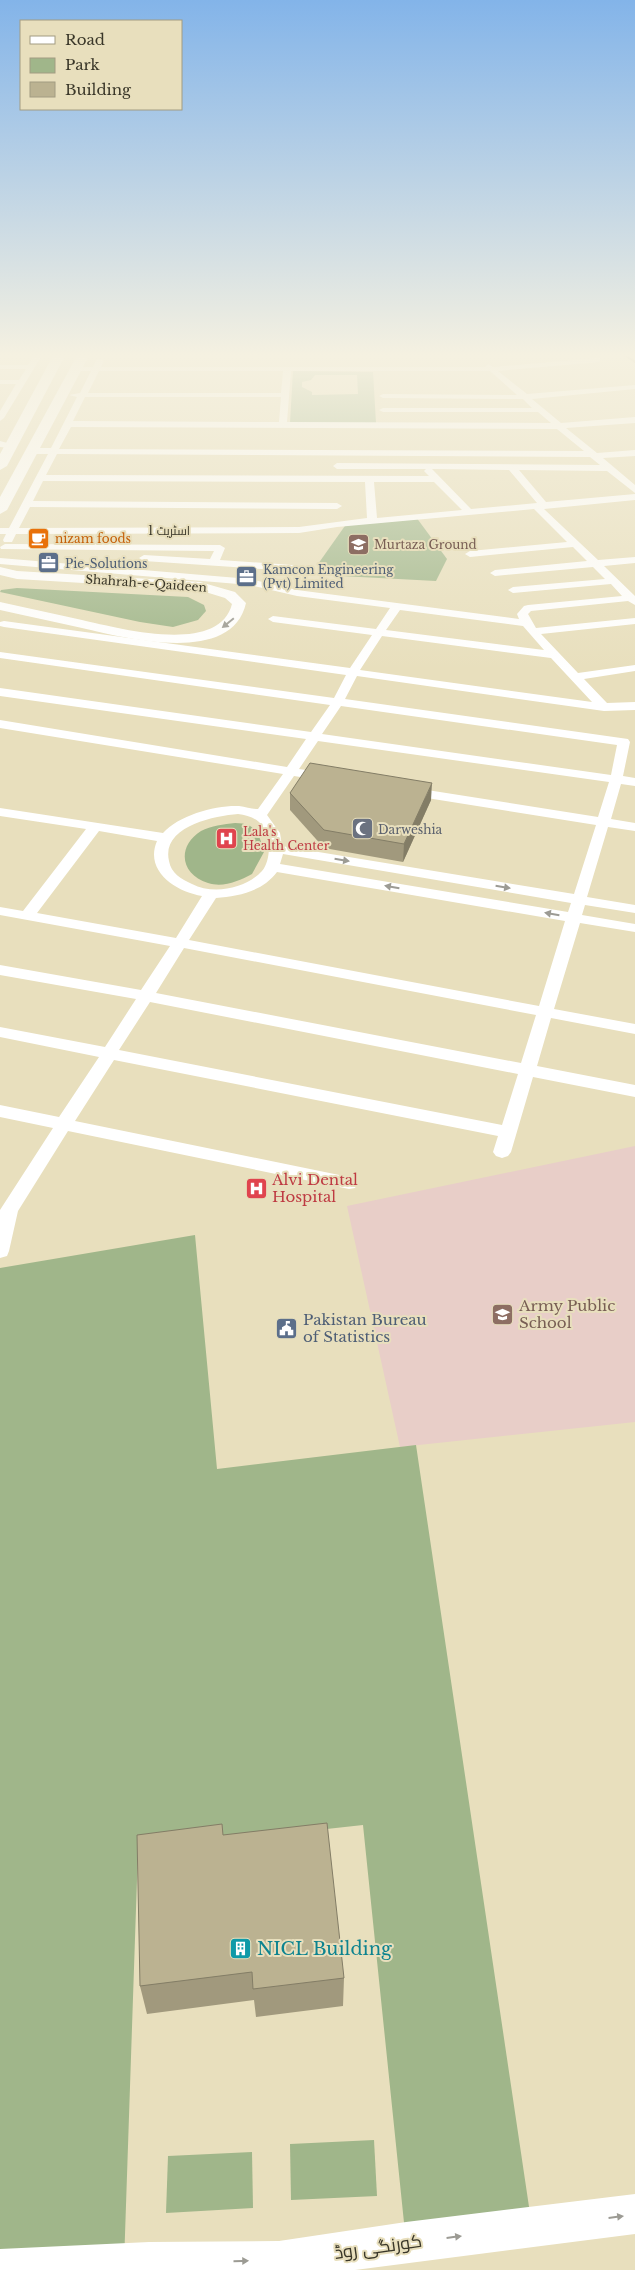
<svg xmlns="http://www.w3.org/2000/svg" width="635" height="2270" viewBox="0 0 635 2270" font-family="'Libre Baskerville',Cairo,serif">
<style>
.education{fill:#e8cec8}
.green{fill:#a0b68a;fill-rule:evenodd}
.lines{fill:none;stroke-linecap:round;stroke-linejoin:round}
.minor{fill:#fff;fill-rule:evenodd}
.major{fill:#fff;fill-rule:evenodd}
.highway{fill:#fff;fill-rule:evenodd}
.rail{stroke:#7a755f;stroke-width:2}
.wall{fill:#a1997d}
.shaded-wall{fill:#837d66}
.building{fill:#bbb291;stroke:#837d66}
.oneway{fill:#9c9b94}
.labels{text-anchor:middle;dominant-baseline:central;stroke-width:4;stroke-linejoin:round;paint-order:stroke}
.far-street-label{font-size:12px;fill:#3a3729;stroke:#e8dfbd}
.far-food-label{font-size:12px;fill:#c56008;stroke:#e8dfbd;text-anchor:start}
.far-education-label{font-size:12px;fill:#785e54;stroke:#e8dfbd;text-anchor:start}
.far-service-label{font-size:12px;fill:#4e5e75;stroke:#e8dfbd;text-anchor:start}
.far-worship-label{font-size:12px;fill:#5b616d;stroke:#e8dfbd;text-anchor:start}
.far-health-label{font-size:12px;fill:#be3a42;stroke:#e8dfbd;text-anchor:start}
.health-label{font-size:15px;fill:#be3a42;stroke:#e8dfbd;text-anchor:start}
.education-label{font-size:15px;fill:#785e54;stroke:#e8dfbd;text-anchor:start}
.service-label{font-size:15px;fill:#4e5e75;stroke:#e8dfbd;text-anchor:start}
.near-culture-label{font-size:18px;fill:#0d838f;stroke:#e8dfbd;text-anchor:start}
.near-street-label{font-size:18px;fill:#3a3729;stroke:#e8dfbd}
</style>
<rect width="100%" height="100%" fill="#e8dfbd"/>
<path class="education" d="M635,1146V1422L400,1447L347,1206Z"/>
<g class="green">
<path d="M293,371L373,372L376,423H290ZM315,375H357L358,394L312,395V392L302,387V382L311,380Z"/>
<path d="M416,517L447,559L436,581L322,575L318,564L347,523Z"/>
<path d="M17,588L188,597L204,605L206,611L198,620L173,627L140,622L0,592L1,590Z"/>
<path d="M235,823C256,823 259,834 264,852L252,874C239,881 223,888 208,883C181,875 176,847 201,831C211,826 224,824 235,823Z"/>
<path d="M195,1235L217,1469L416,1445L532,2227L406,2242L363,1825L138,1850L124,2264L0,2265V1268Z"/>
<path d="M374,2140L377,2196L291,2200L290,2144Z"/>
<path d="M252,2152L253,2208L166,2213L168,2156Z"/>
</g>
<g class="lines">
<g class="minor">
<path d="M36,352H44L4,418L0,421V411L16,384H0V380H19L26,369H0V365H28Z"/>
<path d="M104,352H475L479,354L475,356H104L100,354Z"/>
<path d="M597,358H600V362L498,371L527,394L635,385V389L532,399L561,423L635,417V423L566,428L597,453L635,450V456L603,458L635,485V493L607,471L519,470L546,502L635,494V500L544,509L598,560L635,557V563L604,566L635,596V605L628,601L531,611L528,614L536,628L635,618V624L541,634L578,673L635,665V671L584,679L607,703L635,702V710L604,711L357,676L345,699L628,739L630,742L623,776L635,778V786L621,784L611,819L635,823V831L608,827L587,897L635,905V913L585,905L582,915L635,924V932L580,923L554,1009L635,1024V1034L551,1018L537,1066L635,1085V1097L533,1077L511,1152L508,1156L502,1158L496,1156L493,1152L498,1136L114,1060L75,1121L349,1177L355,1178L358,1183L355,1188L349,1189L68,1131L18,1211L9,1251L7,1256L0,1258V1210L53,1128L0,1117V1105L59,1117L99,1057L0,1037V1027L105,1047L136,999L0,975V965L141,990L170,946L0,915V907L23,911L86,829L0,816V808L163,833C179,815 216,805 239,806C246,807 252,809 258,809L283,774L0,728V720L287,767L306,739L0,696V688L311,732L330,705L0,658V652L334,698L346,675L4,627L0,626V622L4,621L350,668L372,635L273,622L268,619L273,616L376,629L390,608L297,596L250,585L0,564V558L250,579L297,590L519,619L517,614L524,606L528,605L622,596L611,584L513,593L508,590L513,587L605,579L593,567L495,576L490,573L495,570L587,561L573,547L470,557L465,554L470,551L567,542L534,509L337,527L299,533L16,534L12,542H4L3,540L6,534H0V528H9L48,454H33L29,451L33,448H51L77,397L69,395L80,393L91,371H75L71,369L75,367H93L97,359H100L104,361L101,367H485L488,364L493,367ZM99,371H283L281,393H88ZM291,371H490L517,395L383,394L379,396L383,398L523,399L532,408H383L379,410L383,412H538L551,423L287,422ZM85,397H281L279,422L73,421ZM71,427L557,429L584,451L59,449ZM57,454L590,457L600,465L337,463L333,466L337,469H426L424,471L429,476L46,475ZM432,469L509,470L537,503L471,509ZM43,481L365,482L367,518L299,527L19,528L30,507L337,509L342,506L337,503L33,501ZM374,482H434L462,510L377,518ZM400,610L523,626L544,650L386,630ZM382,636L551,658L592,702L360,670ZM341,706L617,745L611,775L322,734ZM318,741L609,782L598,817L408,787L401,791L408,795L596,825L574,894L282,846L280,833L267,815L294,776L326,781L332,777L326,773L299,769ZM238,814C246,815 253,817 259,822C271,833 272,859 262,871C246,889 213,895 192,884C181,879 171,873 169,861C161,827 213,816 238,814ZM99,831L157,841C144,871 176,892 202,896L176,938L37,913ZM283,854L571,903L568,912L280,864ZM277,872L565,921L539,1006L189,940L216,898C238,896 262,892 277,872ZM184,948L536,1015L521,1063L156,993ZM150,1002L518,1074L502,1125L119,1050Z"/>
<path d="M0,441L15,445L11,448L0,447Z"/>
<path d="M5,544L220,545L225,548L220,560L292,565L297,568L292,571L144,561L139,558L144,555L210,559L214,551L1,549L0,547Z"/>
</g>
<g class="major">
<path d="M0,567L17,571L200,582L235,592L246,603C232,666 125,638 82,628C55,622 27,616 0,610V602C27,608 55,614 82,620C118,628 219,656 232,604L225,598L199,590L17,579L0,575Z"/>
<path d="M635,2194V2234L355,2270H0V2249L149,2242L279,2241L406,2222Z"/>
</g>
<g class="highway">
<path d="M55,352H67L7,466L0,470V454Z"/>
<path d="M79,352H91L7,510L0,514V497Z"/>
</g>
<path class="rail" d="M620,352L635,362"/>
</g>
<g class="wall">
<path d="M290,793L431,800L403,862L324,848L290,810Z"/>
<path d="M222,1824L223,1835L344,1978L343,2006L256,2017L254,2000L147,2014L140,1986Z"/>
</g>
<path class="shaded-wall" d="M432,783L431,800L403,862L404,844Z"/>
<g class="building">
<path d="M310,763L432,783L404,844L324,830L290,793Z"/>
<path d="M327,1823L344,1978L253,1989L252,1972L140,1986L137,1835L222,1824L223,1835Z"/>
</g>
<defs><path id="oneway-solid" d="M-6-.8H1V-3.2L6.5 0L1 3.2V.8H-6Z" transform="scale(1.25)"/></defs>
<g class="oneway">
<use href="#oneway-solid" transform="translate(228 623) rotate(141)"/>
<use href="#oneway-solid" transform="translate(342 860) rotate(9)"/>
<use href="#oneway-solid" transform="translate(392 887) rotate(-170)"/>
<use href="#oneway-solid" transform="translate(503 887) rotate(9)"/>
<use href="#oneway-solid" transform="translate(552 914) rotate(-170)"/>
<use href="#oneway-solid" transform="translate(616 2217) rotate(-7)"/>
<use href="#oneway-solid" transform="translate(454 2237) rotate(-7)"/>
<use href="#oneway-solid" transform="translate(241 2261) rotate(-1)"/>
</g>
<linearGradient id="sky" x2="0" y2="1"><stop stop-color="#83b4e9"/><stop offset="0.53" stop-color="#f5f1e1"/><stop offset="1" stop-color="#f5f1e1" stop-opacity="0"/></linearGradient>
<rect width="635" height="670" fill="url(#sky)"/>
<defs>
<symbol id="cafe-square" viewBox="-11 -11 22 22"><rect x="-9" y="-9" width="18" height="18" rx="4" fill="#e8710a" stroke="#e8dfbd"/><path d="M-5.5-4.5H6V0H3Q3 3.5 0 3.5H-2.5Q-5.5 3.5-5.5 0ZM3-3.2v2h1.7v-2ZM-6 4.5H4V6H-6Z" fill="#fff"/></symbol>
<symbol id="school-square" viewBox="-11 -11 22 22"><rect x="-9" y="-9" width="18" height="18" rx="4" fill="#8d6e63" stroke="#e8dfbd"/><path d="M0-5L7-2L0 1L-7-2ZM-4 1L0 2.5L4 1V4Q0 6-4 4Z" fill="#fff"/></symbol>
<symbol id="office-square" viewBox="-11 -11 22 22"><rect x="-9" y="-9" width="18" height="18" rx="4" fill="#5c6f8a" stroke="#e8dfbd"/><path d="M-6-3h4V-5.5h4V-3h4V5H-6ZM-1-4.5V-3h2v-1.5ZM-6 0V1H6V0Z" fill="#fff"/></symbol>
<symbol id="mosque-square" viewBox="-11 -11 22 22"><rect x="-9" y="-9" width="18" height="18" rx="4" fill="#6b7280" stroke="#e8dfbd"/><path d="M3.5-4.9A6 6 0 1 0 3.5 4.9A5 5 0 1 1 3.5-4.9Z" fill="#fff"/></symbol>
<symbol id="hospital-square" viewBox="-11 -11 22 22"><rect x="-9" y="-9" width="18" height="18" rx="4" fill="#e0444e" stroke="#e8dfbd"/><path d="M-5-5h3v3.5h4V-5h3V5h-3V1.5h-4V5h-3Z" fill="#fff"/></symbol>
<symbol id="civic-square" viewBox="-11 -11 22 22"><rect x="-9" y="-9" width="18" height="18" rx="4" fill="#5c6f8a" stroke="#e8dfbd"/><path d="M-.6-6.5H3V-4.5H.6V-3L4-1V1h2V6H-6V1h2V-1L-.6-3ZM-1.2 2.5V6h2.4V2.5Z" fill="#fff"/></symbol>
<symbol id="building-square" viewBox="-11 -11 22 22"><rect x="-9" y="-9" width="18" height="18" rx="4" fill="#0f9aa8" stroke="#e8dfbd"/><path d="M-4-6H4V6H1V3H-1V6H-4ZM-2.5-4.3h1.7v1.8h-1.7ZM.8-4.3h1.7v1.8H.8ZM-2.5-1h1.7V.8h-1.7ZM.8-1h1.7V.8H.8Z" fill="#fff"/></symbol>
</defs>
<g fill-rule="evenodd">
<use href="#cafe-square" x="26" y="526" width="25" height="25"/>
<use href="#school-square" x="346" y="532" width="25" height="25"/>
<use href="#office-square" x="36" y="550" width="25" height="25"/>
<use href="#office-square" x="234" y="564" width="25" height="25"/>
<use href="#mosque-square" x="350" y="816" width="25" height="25"/>
<use href="#hospital-square" x="214" y="826" width="25" height="25"/>
<use href="#hospital-square" x="244" y="1176" width="25" height="25"/>
<use href="#school-square" x="490" y="1302" width="25" height="25"/>
<use href="#civic-square" x="274" y="1316" width="25" height="25"/>
<use href="#building-square" x="228" y="1936" width="25" height="25"/>
</g>
<g class="labels">
<g class="far-street-label">
<text x="169" y="530">اسٹریٹ 1</text>
<text transform="translate(146 583) rotate(4)">Shahrah-e-Qaideen</text>
</g>
<g class="far-food-label">
<text x="55" y="538">nizam foods</text>
</g>
<g class="far-education-label">
<text x="374" y="544">Murtaza Ground</text>
</g>
<g class="far-service-label">
<text x="65" y="563">Pie-Solutions</text>
<text x="263" y="569">Kamcon Engineering<tspan x="263" dy="14">(Pvt) Limited</tspan></text>
</g>
<g class="far-worship-label">
<text x="378" y="829">Darweshia</text>
</g>
<g class="far-health-label">
<text x="243" y="831">Lala's<tspan x="243" dy="14">Health Center</tspan></text>
</g>
<g class="health-label">
<text x="272" y="1179">Alvi Dental<tspan x="272" dy="17">Hospital</tspan></text>
</g>
<g class="education-label">
<text x="519" y="1305">Army Public<tspan x="519" dy="17">School</tspan></text>
</g>
<g class="service-label">
<text x="303" y="1319">Pakistan Bureau<tspan x="303" dy="17">of Statistics</tspan></text>
</g>
<g class="near-culture-label">
<text x="257" y="1949">NICL Building</text>
</g>
<g class="near-street-label">
<text transform="translate(378 2247) rotate(-8)">کورنگی روڈ</text>
</g>
</g>
<rect x="20" y="20" width="162" height="90" fill="#e8dfbd" stroke="#a29c82"/>
<rect x="30" y="36" width="25" height="8" fill="#ffffff" stroke="#a29c82"/>
<text x="65" y="45" font-size="15" fill="#3a3729">Road</text>
<rect x="30" y="58" width="25" height="15" fill="#a0b68a" stroke="#a29c82"/>
<text x="65" y="70" font-size="15" fill="#3a3729">Park</text>
<rect x="30" y="82" width="25" height="15" fill="#bbb291" stroke="#a29c82"/>
<text x="65" y="95" font-size="15" fill="#3a3729">Building</text>
</svg>
